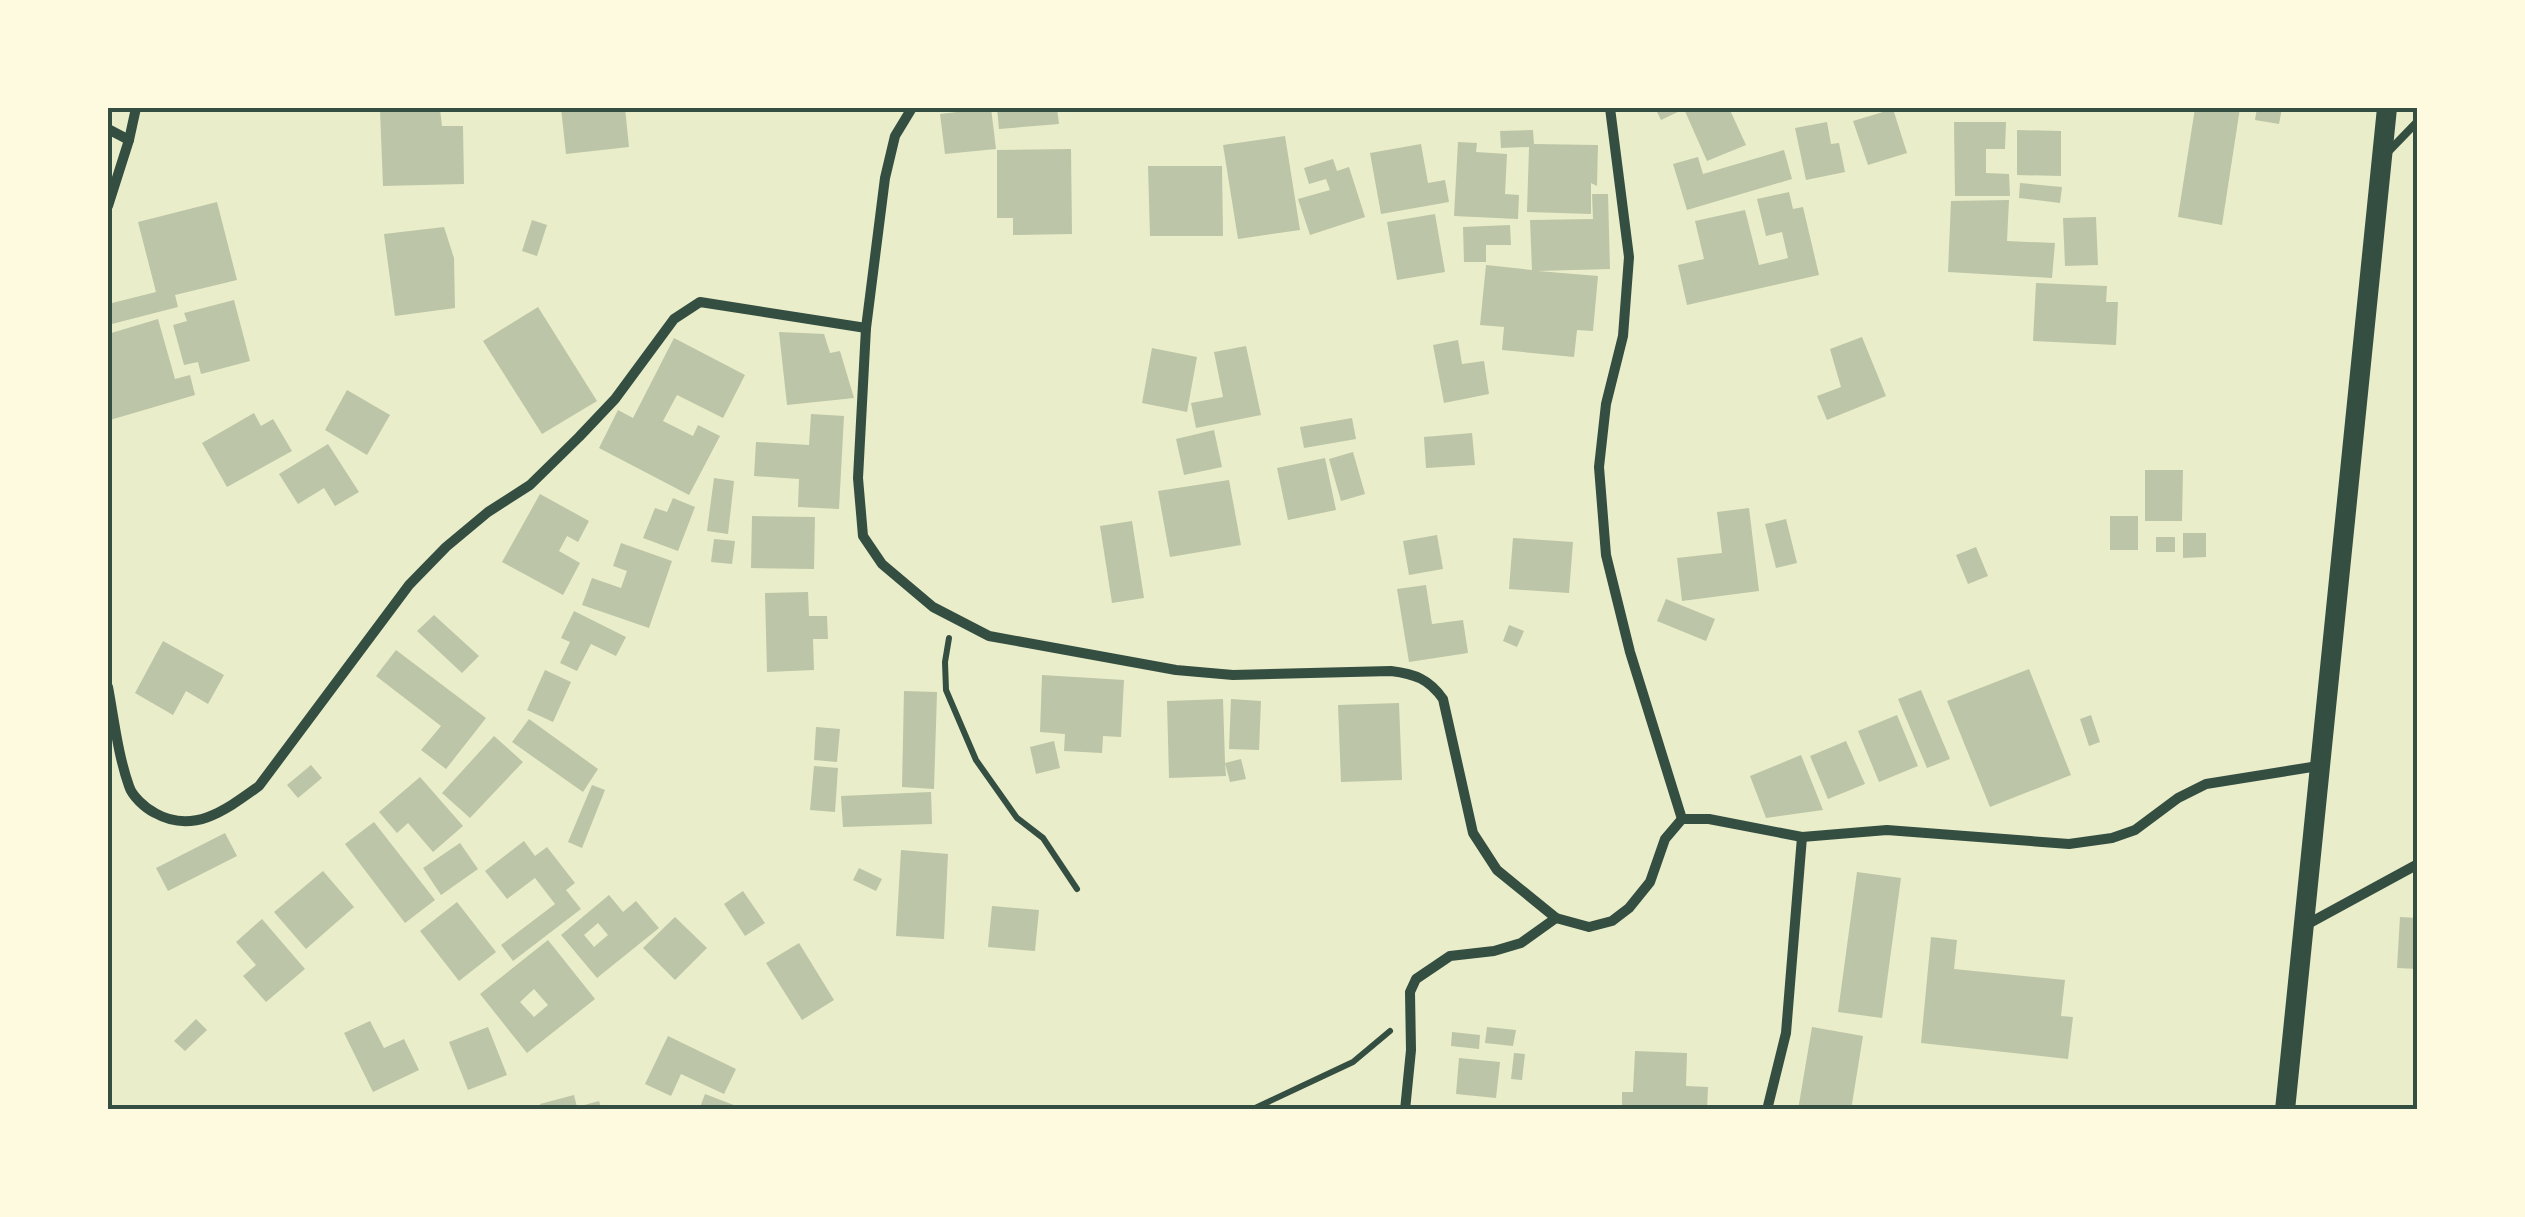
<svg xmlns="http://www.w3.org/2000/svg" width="2525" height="1217" viewBox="0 0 2525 1217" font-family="'Public Sans',sans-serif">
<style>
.building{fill:#bcc5a7;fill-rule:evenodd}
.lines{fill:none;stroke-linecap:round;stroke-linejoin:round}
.path{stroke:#344e41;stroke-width:6}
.service{stroke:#344e41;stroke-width:8}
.minor{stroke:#344e41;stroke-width:10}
.secondary{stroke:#344e41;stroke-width:20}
.neatline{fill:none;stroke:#344e41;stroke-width:4}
</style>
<rect width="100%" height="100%" fill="#e9edc9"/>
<g class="building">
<path d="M561,108H625L629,147L566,154Z"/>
<path d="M991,108L996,149L945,154L940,114Z"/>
<path d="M997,108H1057L1059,124L999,129Z"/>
<path d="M1655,108H1729L1746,145L1707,161L1684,109L1661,120Z"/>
<path d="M2195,108H2240L2222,225L2178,217Z"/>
<path d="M2257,108H2282L2279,124L2255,120Z"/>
<path d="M440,109L442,126H463L464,184L383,186L380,110Z"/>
<path d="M1893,109L1907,153L1868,165L1853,121Z"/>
<path d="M1827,122L1831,144L1839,143L1845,172L1806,180L1795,128Z"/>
<path d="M1954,122H2006L2005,149H1986V173L2009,174L2010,196H1955Z"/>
<path d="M1533,130L1534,144L1598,145L1597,186L1591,183V214L1527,212L1529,147L1501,148L1500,131Z"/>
<path d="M2017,130L2061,131V176L2017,175Z"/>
<path d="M1285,136L1300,230L1238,239L1223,145Z"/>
<path d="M1458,142L1477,143L1476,152L1507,154L1505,194L1519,195L1518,219L1454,216Z"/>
<path d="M1421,144L1428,183L1445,180L1449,202L1381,214L1370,153Z"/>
<path d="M1071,149L1072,234L1013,235V218H997V150Z"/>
<path d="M1784,150L1792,179L1687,210L1673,164L1698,157L1703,174Z"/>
<path d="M1333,159L1337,171L1349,167L1365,217L1310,235L1298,199L1330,190L1326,179L1309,184L1304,168Z"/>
<path d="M1148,166H1222L1223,236H1150Z"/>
<path d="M2020,183L2062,187L2060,203L2019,198Z"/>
<path d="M1789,192L1793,209L1803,207L1819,275L1687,305L1678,265L1704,259L1695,221L1745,210L1759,265L1788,258L1782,232L1766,236L1757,199Z"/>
<path d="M1592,194H1608L1610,269L1538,271L1598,276L1593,331L1577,330L1574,357L1502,350L1504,327L1480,325L1486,265L1532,270L1530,220L1593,219Z"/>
<path d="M2009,200L2007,241L2055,243L2052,278L1948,272L1951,201Z"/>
<path d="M217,202L237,280L175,295L178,307L108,325V304L156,292L138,222Z"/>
<path d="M1435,214L1445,272L1397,280L1387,222Z"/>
<path d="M2096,217L2098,265L2065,266L2063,218Z"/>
<path d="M532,220L547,225L537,256L522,251Z"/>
<path d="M1510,225L1511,245H1486V262H1464L1463,227Z"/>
<path d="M444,227L454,258L455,308L395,316L384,234Z"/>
<path d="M2036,283L2107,286L2106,302H2118L2116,345L2033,341Z"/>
<path d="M234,300L250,361L201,374L198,362L184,365L173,325L187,321L184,313Z"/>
<path d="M538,307L597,401L542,434L483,341Z"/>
<path d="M158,319L175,379L190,375L195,395L110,420L108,334Z"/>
<path d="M779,332L824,334L830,353L840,351L854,398L787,405Z"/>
<path d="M1862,337L1886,396L1827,420L1817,396L1841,387L1830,349Z"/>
<path d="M674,338L745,375L723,418L677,395L663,421L693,436L698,425L720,436L689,495L599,448L618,410L633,418Z"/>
<path d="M1458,340L1462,364L1484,361L1489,394L1444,403L1433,345Z"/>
<path d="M1246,346L1261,415L1196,428L1191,403L1223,397L1214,352Z"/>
<path d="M1152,348L1197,357L1187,412L1142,403Z"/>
<path d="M347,390L390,415L367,455L325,430Z"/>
<path d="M254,413L261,426L273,419L292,451L227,487L202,443Z"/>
<path d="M811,414L844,416L839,509L798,507L799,479L754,476L756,442L809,445Z"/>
<path d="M1352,418L1356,439L1304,448L1300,427Z"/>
<path d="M1214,430L1222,467L1184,475L1176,439Z"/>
<path d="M1472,433L1475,465L1426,468L1424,437Z"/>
<path d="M328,444L359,492L335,506L324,488L298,504L279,474Z"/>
<path d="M1353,452L1365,494L1341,501L1329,459Z"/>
<path d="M1325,458L1336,510L1288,520L1277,468Z"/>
<path d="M2145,470H2183L2182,521H2145Z"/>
<path d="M714,478L734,481L728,534L707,531Z"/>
<path d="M1229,480L1241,545L1170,557L1158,491Z"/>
<path d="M540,494L589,521L578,542L567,536L559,551L580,563L563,595L502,562Z"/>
<path d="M673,498L695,507L678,551L643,538L655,508L667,512Z"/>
<path d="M1749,508L1759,591L1682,601L1677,558L1722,553L1717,512Z"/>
<path d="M752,516L815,517L814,569L751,568Z"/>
<rect x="2110" y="516" width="28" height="34"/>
<path d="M1786,519L1797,563L1776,568L1765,524Z"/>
<path d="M1132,521L1144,598L1112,603L1100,526Z"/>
<path d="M2183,533H2206V557L2183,558Z"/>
<path d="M1437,535L1443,569L1409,575L1403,541Z"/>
<rect x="2156" y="537" width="19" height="15"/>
<path d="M1513,538L1573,542L1569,593L1509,589Z"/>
<path d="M714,539L735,541L732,564L711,562Z"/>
<path d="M621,543L672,561L649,628L582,605L592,578L621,588L627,571L613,566Z"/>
<path d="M1976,547L1988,576L1968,584L1956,555Z"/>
<path d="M1426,585L1432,624L1463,620L1468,653L1409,662L1397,589Z"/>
<path d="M808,592L809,616H827L828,639H813L814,670L767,672L765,593Z"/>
<path d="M1666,599L1715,619L1706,641L1657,621Z"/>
<path d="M574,611L626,637L616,656L591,644L577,671L560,663L570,642L561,638Z"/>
<path d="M434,615L479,656L462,673L417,631Z"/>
<path d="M1509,625L1524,631L1517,647L1503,641Z"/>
<path d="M163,641L224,675L208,704L186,691L173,715L135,693Z"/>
<path d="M396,650L486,718L446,769L421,750L441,726L376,676Z"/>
<path d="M2029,669L2071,775L1990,807L1947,701Z"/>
<path d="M545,670L571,682L553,722L527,710Z"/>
<path d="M1042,675L1124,680L1121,737L1103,736L1102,753L1064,751L1065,734L1040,732Z"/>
<path d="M1921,690L1950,759L1927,768L1898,699Z"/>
<path d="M904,691L937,692L934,789L902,787Z"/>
<path d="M1223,699L1225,763L1241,759L1246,779L1230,782L1225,763L1226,776L1169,778L1167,701Z"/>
<path d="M1231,699L1261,701L1259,750L1229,749Z"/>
<path d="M1399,703L1402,780L1341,782L1338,705Z"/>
<path d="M1897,715L1918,766L1879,782L1858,731Z"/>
<path d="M2091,715L2100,742L2089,746L2080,719Z"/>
<path d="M529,719L598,769L583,792L512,742Z"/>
<path d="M816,727L840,729L837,762L814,760Z"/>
<path d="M494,736L523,762L470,818L442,793Z"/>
<path d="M1054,741L1060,768L1036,774L1030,747Z"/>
<path d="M1846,741L1865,784L1828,799L1810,756Z"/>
<path d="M1801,755L1823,810L1766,818L1750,776Z"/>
<path d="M311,765L322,778L298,798L287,785Z"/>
<path d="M814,766L838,768L835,812L810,810Z"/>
<path d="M420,777L463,826L433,852L408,823L397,833L379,812Z"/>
<path d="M592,785L605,790L582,848L568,842Z"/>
<path d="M931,792L932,824L843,827L841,796Z"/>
<path d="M374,822L435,900L405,923L345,844Z"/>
<path d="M225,833L237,856L168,891L156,868Z"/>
<path d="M524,841L535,856L547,847L575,883L566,890L581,909L513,961L501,945L555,904L535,878L507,899L485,871Z"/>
<path d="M460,843L478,869L441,895L423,868Z"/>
<path d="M901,850L948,854L944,939L896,936Z"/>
<path d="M859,868L882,879L876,891L853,880Z"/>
<path d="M323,871L354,907L306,949L274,912Z"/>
<path d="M1857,872L1901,878L1882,1018L1838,1012Z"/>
<path d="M743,891L765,923L745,936L724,904Z"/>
<path d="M609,895L623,912L636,901L659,928L597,978L561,935ZM598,923L608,935L594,947L584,935Z"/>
<path d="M457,902L496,952L459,981L420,931Z"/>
<path d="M992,906L1039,910L1035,951L988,947Z"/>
<path d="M675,917L707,948L675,980L643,948Z"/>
<path d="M2400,917L2418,918V969L2397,968Z"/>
<path d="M262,919L305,969L266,1002L243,976L256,965L236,942Z"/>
<path d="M1931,937L1957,940L1954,969L2065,980L2061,1016L2073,1017L2068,1059L1921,1043Z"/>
<path d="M548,940L595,999L527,1053L480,994ZM534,989L548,1005L534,1017L520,1002Z"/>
<path d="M799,943L834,1000L802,1020L766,963Z"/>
<path d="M196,1019L207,1030L185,1051L174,1041Z"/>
<path d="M370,1021L384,1048L404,1039L419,1070L373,1092L344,1033Z"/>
<path d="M488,1027L507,1075L468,1090L449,1042Z"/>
<path d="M1487,1027L1516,1030L1513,1046L1485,1043Z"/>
<path d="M1812,1027L1863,1036L1851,1110H1798Z"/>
<path d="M1452,1032L1480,1035L1479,1049L1451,1046Z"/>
<path d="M668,1036L736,1069L724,1094L681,1074L671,1096L645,1084Z"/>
<path d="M1635,1051L1687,1053L1686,1086L1708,1087L1707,1110H1622V1092H1633Z"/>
<path d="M1514,1053L1525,1054L1522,1080L1511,1079Z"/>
<path d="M1459,1058L1500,1062L1496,1098L1456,1094Z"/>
<path d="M705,1094L744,1109L743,1110H699Z"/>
<path d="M574,1095L577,1107L599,1101L602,1110H542L540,1104Z"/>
</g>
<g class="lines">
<g class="path">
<path d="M949,638L945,662L946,690L976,760L1017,818L1043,838L1077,889"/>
<path d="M1251,1110L1353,1062L1390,1031"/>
</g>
<path class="service" d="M2388,152L2418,121"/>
<g class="minor">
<path d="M912,108L895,136L885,178L866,328L858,478L863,536L882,564L933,607L989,636L1176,670L1233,675L1391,671C1415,674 1429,679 1443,699L1473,833L1497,870L1556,918L1589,927L1612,921L1629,908L1650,882L1665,839L1682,819H1709L1802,837L1887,830L2069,844L2112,838L2135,830L2178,798L2206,784L2318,766"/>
<path d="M1610,108L1629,257L1623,336L1606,404L1599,467L1606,555L1630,652L1682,819"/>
<path d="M108,129L129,140"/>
<path d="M108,206L129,140L136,108"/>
<path d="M108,687C114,719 118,755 129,786C132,796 145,808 155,813C194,835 227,809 259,786L409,585L446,547L488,512L530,485L579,437L615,399L674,319L700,302L866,328"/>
<path d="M2304,926L2418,864"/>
<path d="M1405,1110L1411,1050L1410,992L1416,979L1450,956L1494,951L1521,943L1556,918"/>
<path d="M1767,1110L1786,1033L1802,837"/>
</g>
<path class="secondary" d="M2285,1110L2387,108"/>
</g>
<rect width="2525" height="1217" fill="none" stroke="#fefae0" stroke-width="220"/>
<rect x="110" y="110" width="2305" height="997" class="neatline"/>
</svg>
